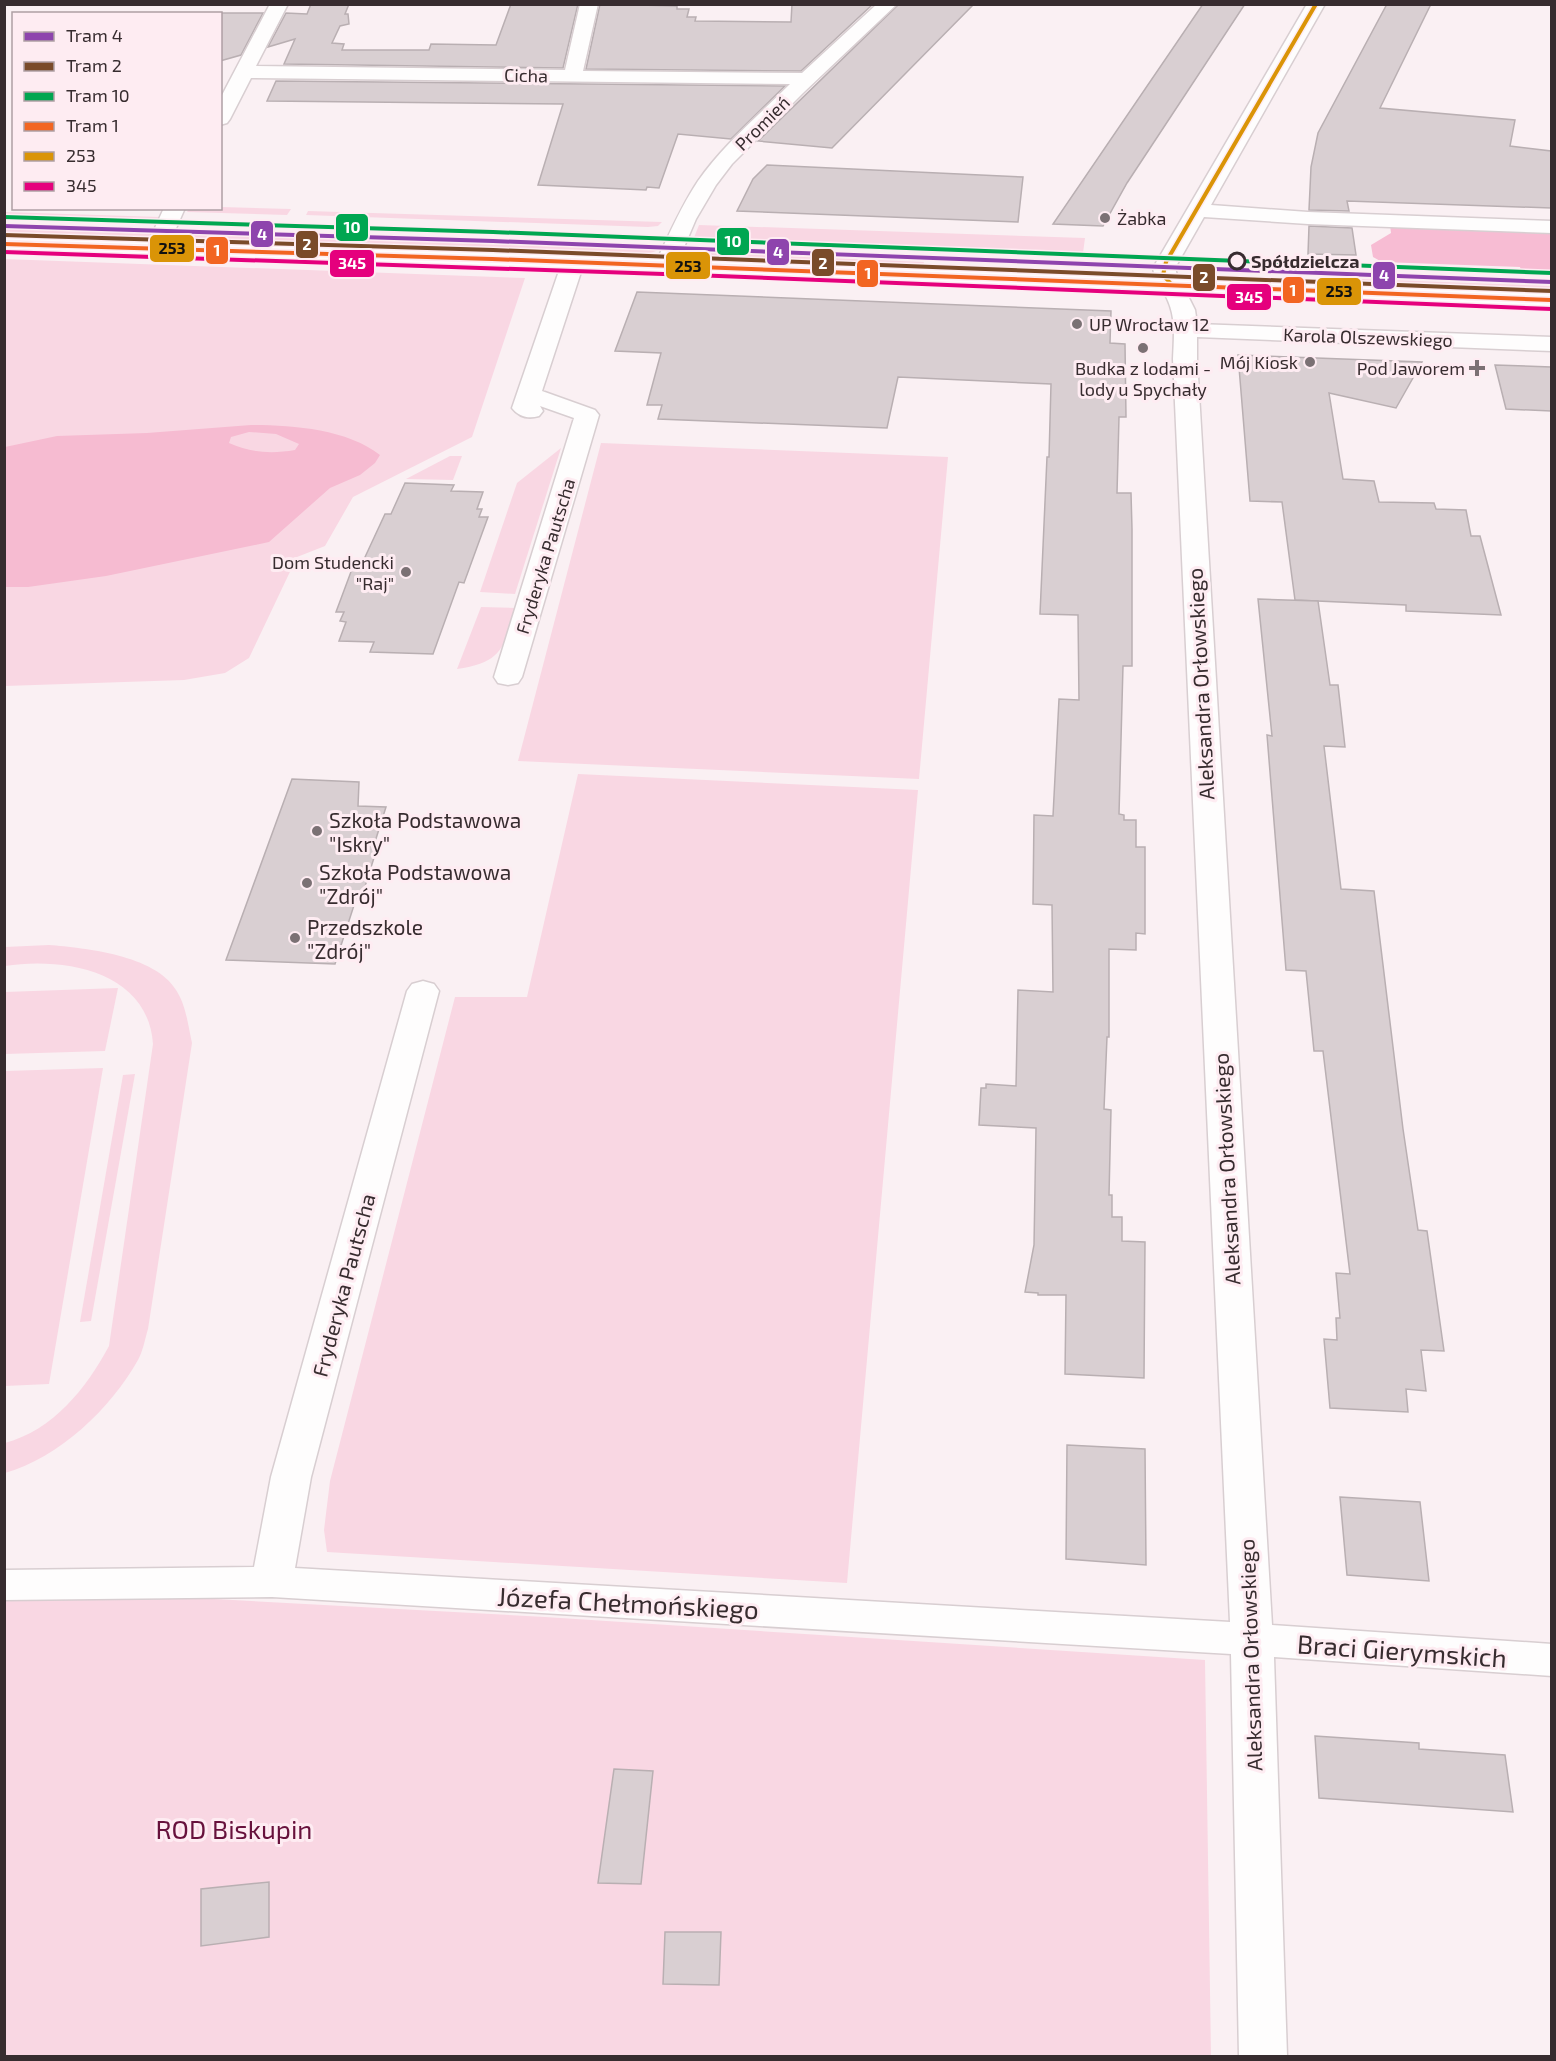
<svg xmlns="http://www.w3.org/2000/svg" width="1556" height="2061" viewBox="0 0 1556 2061" font-family="'Exo 2',sans-serif">
<style>
.green{fill:#f9d7e3}
.forest{fill:#f7bcd3}
.water{fill:#f6bbd1;fill-rule:evenodd}
.building{fill:#d9cfd2;stroke:#b9afb2;stroke-width:1.5}
.lines{fill:none;stroke-linecap:round;stroke-linejoin:round}
.minor-casing{stroke:#d8ced1;stroke-width:3}
.minor{fill:#fefdfd;fill-rule:evenodd}
.bus-1-casing{stroke:#feecf2;stroke-width:7}
.bus-2-casing{stroke:#feecf2;stroke-width:7}
.bus-1{stroke:#da9407;stroke-width:4}
.bus-2{stroke:#e5007d;stroke-width:4}
.tram-1-casing{stroke:#feecf2;stroke-width:7}
.tram-2-casing{stroke:#feecf2;stroke-width:7}
.tram-3-casing{stroke:#feecf2;stroke-width:7}
.tram-4-casing{stroke:#feecf2;stroke-width:7}
.tram-1{stroke:#8e44ad;stroke-width:4}
.tram-2{stroke:#7a4b2a;stroke-width:4}
.tram-3{stroke:#00a651;stroke-width:4}
.tram-4{stroke:#f26522;stroke-width:4}
.poi-dot{fill:#7b7174;stroke:#feecf2;stroke-width:2}
.stop-dot{fill:#feecf2;stroke:#372c2f;stroke-width:3}
.labels{text-anchor:middle;dominant-baseline:central;stroke-width:6;stroke-linejoin:round;paint-order:stroke}
.far-street-label{font-size:18px;fill:#372c2f;stroke:#feecf2}
.far-poi-label{font-size:18px;fill:#372c2f;stroke:#feecf2;text-anchor:end}
.far-stop-label{font-size:18px;font-weight:bold;fill:#372c2f;stroke:#feecf2;text-anchor:start}
.street-label{font-size:21px;fill:#372c2f;stroke:#feecf2}
.poi-label{font-size:21px;fill:#372c2f;stroke:#feecf2;text-anchor:start}
.near-street-label{font-size:26px;fill:#372c2f;stroke:#feecf2}
.near-park-label{font-size:26px;fill:#67113c;stroke:#feecf2}
.line-badge{stroke:#feecf2;stroke-width:2}
.badge-label{font-size:16px;text-anchor:middle;font-weight:bold;fill:#fff}
.pale-badge-label{font-size:16px;text-anchor:middle;font-weight:bold;fill:#111}
</style>
<rect width="100%" height="100%" fill="#faf0f3"/>
<g class="green">
<path d="M221,207L291,209L287,215L187,212L189,209Z"/>
<path d="M308,211L662,222L658,226L648,227L306,215Z"/>
<path d="M5,212L159,217L157,221L5,217Z"/>
<path d="M184,220L664,238V240L184,222Z"/>
<path d="M699,225L1085,238L1083,253L1119,255V257L693,240Z"/>
<path d="M5,229L151,234L146,240L5,236Z"/>
<path d="M177,234L659,250L636,258L173,241Z"/>
<path d="M684,252L924,262L922,269L694,259L685,255Z"/>
<path d="M4,259L525,278L472,437L353,497L325,546L297,557L249,658L225,673L184,680L5,686Z"/>
<path d="M1361,279L1551,286V292L1362,281Z"/>
<path d="M601,443L948,457L919,779L518,761Z"/>
<path d="M561,448L515,594L480,592L517,483Z"/>
<path d="M450,456H462L453,480L406,479Z"/>
<path d="M481,607L516,608C503,648 503,662 457,669Z"/>
<path d="M578,774L918,790L847,1583L327,1552L324,1530L330,1481L455,997H527Z"/>
<path d="M49,945C85,948 155,955 176,990C186,1005 188,1025 192,1043L148,1329C145,1339 143,1351 138,1360C111,1408 59,1458 5,1473V1443C53,1430 86,1389 109,1346L153,1044C148,971 64,957 5,966V947Z"/>
<path d="M118,988L105,1051L5,1054V992Z"/>
<path d="M103,1068L49,1384L5,1386V1071Z"/>
<path d="M135,1074L91,1321L80,1322L123,1075Z"/>
<path d="M196,1598L545,1617L1205,1660L1211,2056H5L4,1601Z"/>
</g>
<path class="forest" d="M1390,225L1551,231V272L1521,271L1520,267L1382,262L1373,257L1371,245L1391,233Z"/>
<path class="water" d="M251,425C292,425 347,429 380,455L375,463L360,475L330,488L269,542L106,576L28,587H5V447L57,436L147,433ZM249,432L276,434L299,444L295,450C272,454 251,453 229,443L231,437Z"/>
<g class="building">
<path d="M311,4H349L345,14H348L349,24L340,26L332,43L344,44L342,50H429L431,44L496,45L511,4H578L563,68L284,64L295,39L268,47L286,13L307,14Z"/>
<path d="M600,4L677,6V9H689L687,17H696L695,21L791,22L792,4H873L801,71L586,69Z"/>
<path d="M899,4H974L832,148L758,141Z"/>
<path d="M1203,4H1245L1127,183L1103,226L1053,224Z"/>
<path d="M1387,4H1431L1380,108L1515,120L1510,146L1551,151V208L1347,201L1349,211L1309,210L1311,167L1318,133Z"/>
<path d="M220,13H263L241,55L220,61Z"/>
<path d="M276,81L785,86L731,139L678,134L659,188L647,187L646,190L538,185L563,104L267,101Z"/>
<path d="M767,165L1023,177L1018,222L737,211L753,179Z"/>
<path d="M1309,226L1352,228L1356,255L1308,254Z"/>
<path d="M637,292L1111,311L1110,343L1125,344L1126,417H1119L1117,493H1131L1132,529V666H1123L1119,814L1124,815V820H1136V847H1145V934L1136,933V950L1109,949V1037H1107L1104,1109L1111,1110L1109,1195H1112V1217H1122V1241L1145,1242L1144,1378L1065,1374L1066,1295H1038V1293L1025,1292L1034,1245L1036,1128L979,1125L981,1088H986V1084L1016,1086L1018,990L1053,992L1052,905L1033,904L1034,815L1053,816L1059,699L1079,700L1078,615L1040,614L1047,457H1049L1051,384L898,377L887,428L658,419L662,405H647L661,353L615,351Z"/>
<path d="M1238,355L1422,362L1396,408L1329,393L1343,479L1374,481L1379,502L1434,503L1436,509L1466,510L1471,536H1480L1501,615L1406,611V605L1295,600L1282,502L1250,501Z"/>
<path d="M1495,365L1551,367V411L1506,409Z"/>
<path d="M405,483L454,485L451,491L483,492L477,509H482L479,517H488L464,583L459,582L433,654L370,652L374,642L339,641L346,622L340,621L344,612H336L352,569L359,570L385,514H391Z"/>
<path d="M1258,599L1318,601L1330,685H1338L1345,747L1324,746L1341,889L1374,891L1403,1129L1418,1230L1427,1231L1444,1351L1421,1350L1426,1391L1406,1389L1408,1412L1330,1408L1324,1339L1337,1340L1336,1318H1340L1336,1273L1350,1274L1323,1051H1314L1306,971L1286,970L1267,735L1272,736Z"/>
<path d="M292,779L359,782L358,806L386,807L374,845H378L362,896H357L335,964L226,960Z"/>
<path d="M1067,1445L1145,1449L1146,1565L1066,1559Z"/>
<path d="M1340,1497L1420,1502L1429,1581L1347,1575Z"/>
<path d="M1315,1736L1419,1743V1749L1505,1755L1513,1812L1319,1798Z"/>
<path d="M614,1769L653,1771L641,1884L598,1883Z"/>
<path d="M269,1882V1937L201,1946V1889Z"/>
<path d="M665,1932H721L719,1985L663,1984Z"/>
</g>
<g class="lines">
<defs>
<path id="minor" d="M270,4H288L256,66L565,70L580,4H598L583,71L802,73L877,4H897L803,93L732,164L716,185L696,219L679,259L1155,278L1153,268L1307,4H1325L1211,205L1308,212L1552,221V233L1308,224L1204,217L1175,268L1178,279L1552,293V307L1186,292L1195,310L1197,324L1552,337V351L1197,337V359L1272,1625L1552,1644V1676L1274,1657L1287,2056H1239L1231,1654L272,1597L4,1600V1570L254,1567L271,1477L407,991L412,984L423,981L434,984L439,991L311,1477L295,1568L1230,1622L1173,359C1174,334 1177,314 1163,291L582,269L542,391L595,410L599,415L522,677L518,683L508,685L498,683L494,677L574,418L540,406L543,411L539,416C529,419 519,417 512,408L560,268L4,249V237L149,241L164,208H185L170,242L658,258C670,232 682,205 698,181C723,145 759,115 790,84L251,78L230,119L227,123L220,125V99Z"/>
</defs>
<use href="#minor" class="minor-casing"/>
<use href="#minor" class="minor"/>
<defs>
<g id="bus-1">
<path d="M4,243L693,266L1552,300"/>
<path d="M1172,285L1163,275L1166,262L1316,4"/>
</g>
<path id="bus-2" d="M4,252L693,275L1552,309"/>
</defs>
<use href="#bus-1" class="bus-1-casing"/>
<use href="#bus-2" class="bus-2-casing"/>
<use href="#bus-1" class="bus-1"/>
<use href="#bus-2" class="bus-2"/>
<defs>
<path id="tram-1" d="M4,226L493,241L1552,282"/>
<path id="tram-2" d="M4,235L493,250L1552,291"/>
<path id="tram-3" d="M4,217L493,232L1552,273"/>
<path id="tram-4" d="M4,244L492,259L1551,300"/>
</defs>
<use href="#tram-1" class="tram-1-casing"/>
<use href="#tram-2" class="tram-2-casing"/>
<use href="#tram-3" class="tram-3-casing"/>
<use href="#tram-4" class="tram-4-casing"/>
<use href="#tram-1" class="tram-1"/>
<use href="#tram-2" class="tram-2"/>
<use href="#tram-3" class="tram-3"/>
<use href="#tram-4" class="tram-4"/>
</g>
<g class="poi-dot">
<circle cx="1105" cy="218" r="6"/>
<circle cx="1077" cy="324" r="6"/>
<circle cx="1143" cy="348" r="6"/>
<circle cx="1310" cy="362" r="6"/>
<path d="M1474 359h6v6h6v6h-6v6h-6v-6h-6v-6h6z"/>
<circle cx="406" cy="572" r="6"/>
<circle cx="317" cy="831" r="6"/>
<circle cx="307" cy="883" r="6"/>
<circle cx="295" cy="938" r="6"/>
</g>
<circle class="stop-dot" cx="1237" cy="261" r="8"/>
<g class="labels">
<g class="far-street-label">
<text transform="translate(526 75) rotate(1)">Cicha</text>
<text transform="translate(762 123) rotate(-45)">Promień</text>
<text transform="translate(1368 337) rotate(2)">Karola Olszewskiego</text>
<text transform="translate(545 556) rotate(-73)">Fryderyka Pautscha</text>
</g>
<g class="far-poi-label">
<text x="1117" y="218" text-anchor="start">Żabka</text>
<text x="1089" y="324" text-anchor="start">UP Wrocław 12</text>
<text x="1298" y="362">Mój Kiosk</text>
<text x="1143" y="368" text-anchor="middle">Budka z lodami -<tspan x="1143" dy="21">lody u Spychały</tspan></text>
<text x="1465" y="368">Pod Jaworem</text>
<text x="394" y="562">Dom Studencki<tspan x="394" dy="21">"Raj"</tspan></text>
</g>
<g class="far-stop-label">
<text x="1251" y="261">Spółdzielcza</text>
</g>
<g class="street-label">
<text transform="translate(1200 684) rotate(-93)">Aleksandra Orłowskiego</text>
<text transform="translate(1226 1169) rotate(-93)">Aleksandra Orłowskiego</text>
<text transform="translate(343 1285) rotate(-75)">Fryderyka Pautscha</text>
<text transform="translate(1250 1655) rotate(-92)">Aleksandra Orłowskiego</text>
</g>
<g class="poi-label">
<text x="329" y="819">Szkoła Podstawowa<tspan x="329" dy="24">"Iskry"</tspan></text>
<text x="319" y="871">Szkoła Podstawowa<tspan x="319" dy="24">"Zdrój"</tspan></text>
<text x="307" y="926">Przedszkole<tspan x="307" dy="24">"Zdrój"</tspan></text>
</g>
<g class="near-street-label">
<text transform="translate(628 1602) rotate(3)">Józefa Chełmońskiego</text>
<text transform="translate(1402 1650) rotate(4)">Braci Gierymskich</text>
</g>
<g class="near-park-label">
<text x="234" y="1828">ROD Biskupin</text>
</g>
</g>
<g class="line-badge">
<rect x="335" y="213" width="34" height="29" rx="6" fill="#00a651"/>
<rect x="250" y="220" width="24" height="28" rx="6" fill="#8e44ad"/>
<rect x="716" y="227" width="34" height="29" rx="6" fill="#00a651"/>
<rect x="295" y="230" width="24" height="29" rx="6" fill="#7a4b2a"/>
<rect x="149" y="234" width="46" height="29" rx="6" fill="#da9407"/>
<rect x="205" y="236" width="24" height="29" rx="6" fill="#f26522"/>
<rect x="766" y="238" width="24" height="28" rx="6" fill="#8e44ad"/>
<rect x="811" y="248" width="24" height="29" rx="6" fill="#7a4b2a"/>
<rect x="329" y="249" width="46" height="29" rx="6" fill="#e5007d"/>
<rect x="665" y="251" width="46" height="29" rx="6" fill="#da9407"/>
<rect x="856" y="259" width="23" height="29" rx="6" fill="#f26522"/>
<rect x="1372" y="261" width="24" height="29" rx="6" fill="#8e44ad"/>
<rect x="1192" y="263" width="24" height="29" rx="6" fill="#7a4b2a"/>
<rect x="1282" y="276" width="23" height="28" rx="6" fill="#f26522"/>
<rect x="1316" y="277" width="46" height="29" rx="6" fill="#da9407"/>
<rect x="1226" y="283" width="46" height="28" rx="6" fill="#e5007d"/>
</g>
<g class="badge-label">
<text x="352" y="233">10</text>
<text x="262" y="240">4</text>
<text x="733" y="247">10</text>
<text x="307" y="250">2</text>
<text x="217" y="256">1</text>
<text x="778" y="258">4</text>
<text x="823" y="269">2</text>
<text x="352" y="269">345</text>
<text x="868" y="279">1</text>
<text x="1384" y="281">4</text>
<text x="1204" y="283">2</text>
<text x="1293" y="296">1</text>
<text x="1249" y="303">345</text>
</g>
<g class="pale-badge-label">
<text x="172" y="254">253</text>
<text x="688" y="272">253</text>
<text x="1339" y="297">253</text>
</g>
<rect width="1556" height="2061" fill="none" stroke="#372c2f" stroke-width="12"/>
<rect x="12" y="12" width="210" height="198" fill="#feecf2" stroke="#ae9fa4" stroke-width="1.5"/>
<rect x="24" y="32" width="30" height="9" fill="#8e44ad" stroke="#ae9fa4" stroke-width="1.5"/>
<text x="66" y="42" font-size="18" fill="#372c2f">Tram 4</text>
<rect x="24" y="62" width="30" height="9" fill="#7a4b2a" stroke="#ae9fa4" stroke-width="1.5"/>
<text x="66" y="72" font-size="18" fill="#372c2f">Tram 2</text>
<rect x="24" y="92" width="30" height="9" fill="#00a651" stroke="#ae9fa4" stroke-width="1.5"/>
<text x="66" y="102" font-size="18" fill="#372c2f">Tram 10</text>
<rect x="24" y="122" width="30" height="9" fill="#f26522" stroke="#ae9fa4" stroke-width="1.5"/>
<text x="66" y="132" font-size="18" fill="#372c2f">Tram 1</text>
<rect x="24" y="152" width="30" height="9" fill="#da9407" stroke="#ae9fa4" stroke-width="1.5"/>
<text x="66" y="162" font-size="18" fill="#372c2f">253</text>
<rect x="24" y="182" width="30" height="9" fill="#e5007d" stroke="#ae9fa4" stroke-width="1.5"/>
<text x="66" y="192" font-size="18" fill="#372c2f">345</text>
</svg>
